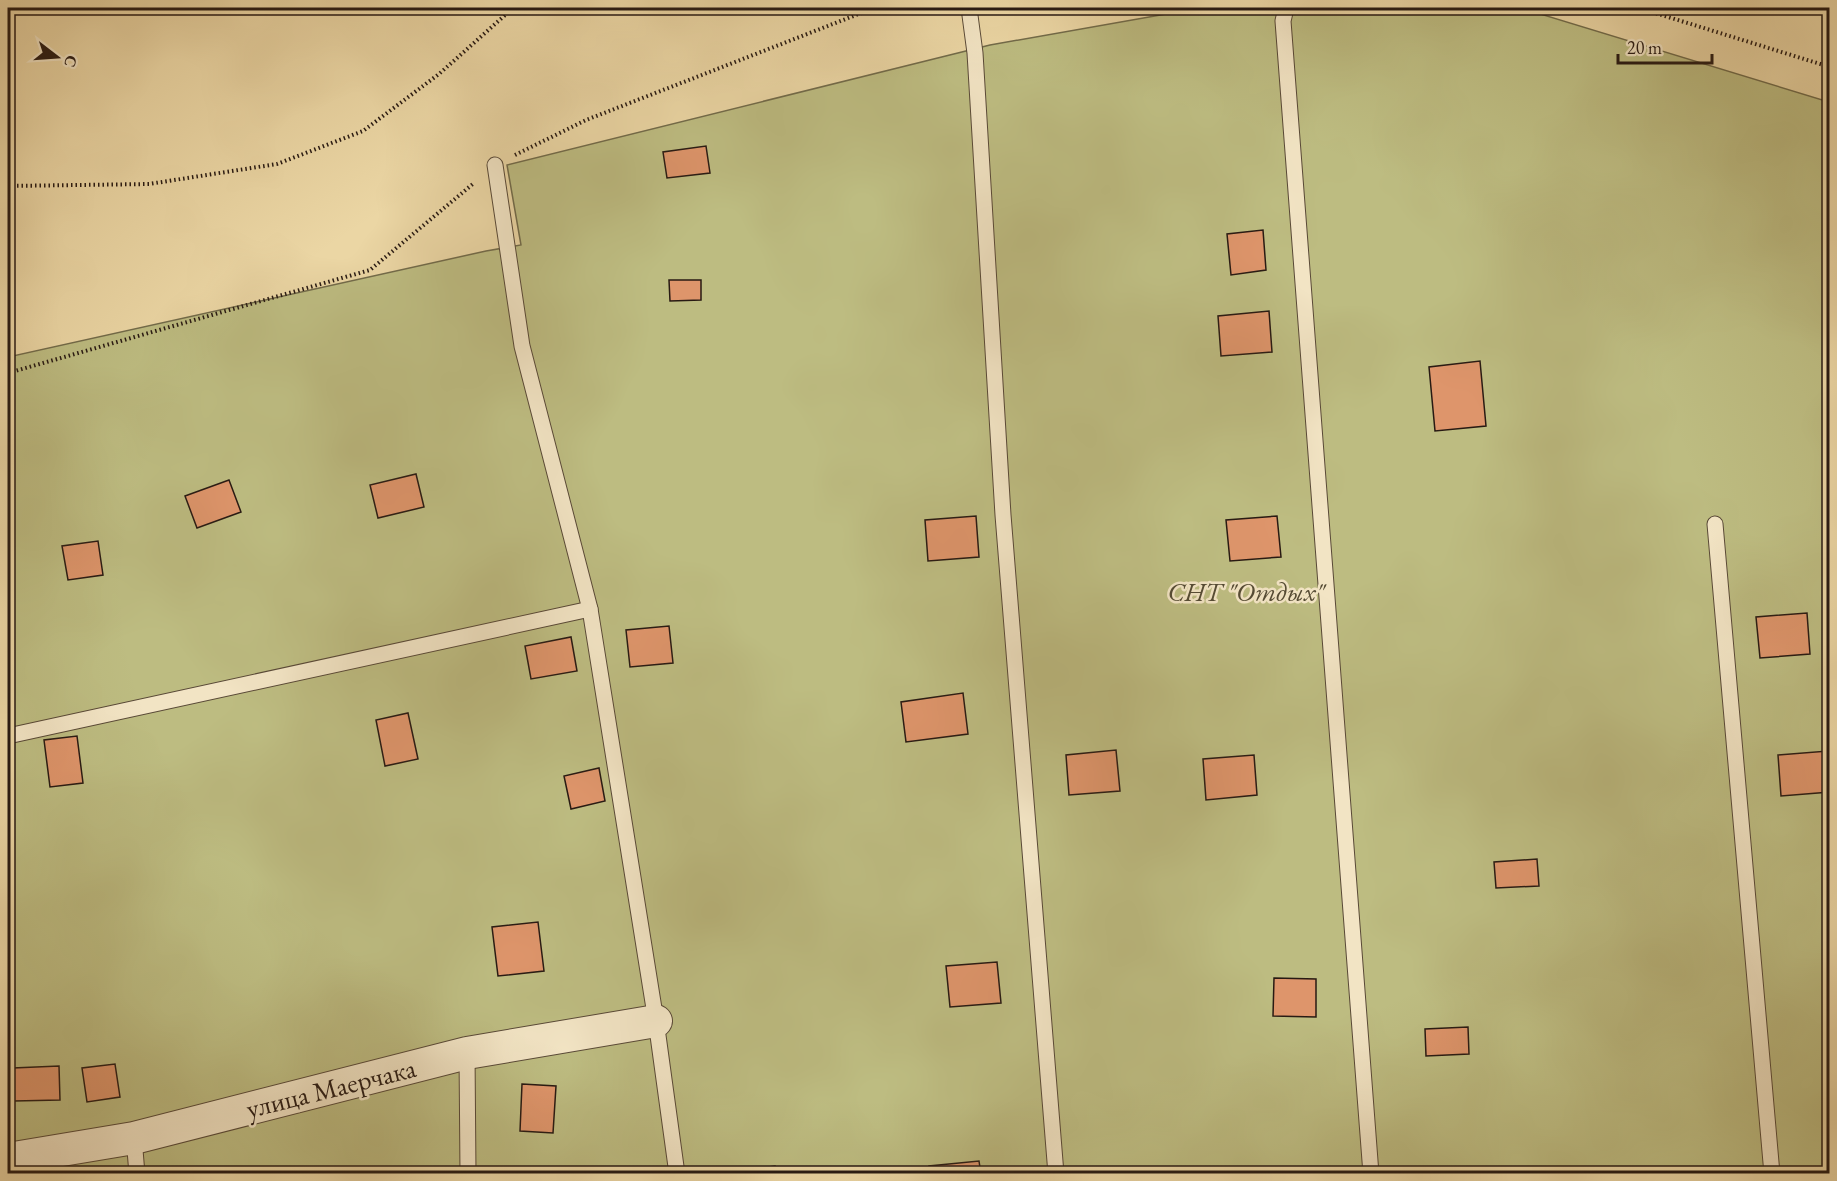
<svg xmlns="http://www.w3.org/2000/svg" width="1837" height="1181" viewBox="0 0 1837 1181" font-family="'EB Garamond',serif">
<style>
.green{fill:#bdbc81;stroke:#726b4a;stroke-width:1.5}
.building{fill:#de956b;stroke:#281a13;stroke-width:1.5}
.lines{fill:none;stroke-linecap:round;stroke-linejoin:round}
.service-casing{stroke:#594937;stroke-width:17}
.minor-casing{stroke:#594937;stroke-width:34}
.path{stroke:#281a13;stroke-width:4;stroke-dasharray:1.5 3;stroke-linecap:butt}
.service{stroke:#f2e4c4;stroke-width:15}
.minor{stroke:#f2e4c4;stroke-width:32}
.labels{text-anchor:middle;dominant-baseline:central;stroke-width:5;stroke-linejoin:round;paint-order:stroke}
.park-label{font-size:27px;font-style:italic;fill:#554b34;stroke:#f2e4c4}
.street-label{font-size:27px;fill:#281a13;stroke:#f2e4c4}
</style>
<rect width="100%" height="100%" fill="#ebd6a4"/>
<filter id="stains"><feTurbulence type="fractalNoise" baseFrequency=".00333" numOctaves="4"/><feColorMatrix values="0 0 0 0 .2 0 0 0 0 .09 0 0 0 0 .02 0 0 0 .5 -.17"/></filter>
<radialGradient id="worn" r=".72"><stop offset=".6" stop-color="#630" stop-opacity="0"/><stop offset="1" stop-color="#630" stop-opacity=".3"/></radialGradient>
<path class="green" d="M1200,8H1521L1829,102V1173H8V357L486,251L521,245L507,165L990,45Z"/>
<g class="building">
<path d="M706,146L710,173L667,178L663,152Z"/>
<path d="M1263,230L1266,270L1231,275L1227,234Z"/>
<path d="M669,280H701V300L670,301Z"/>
<path d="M1269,311L1272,352L1221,356L1218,316Z"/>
<path d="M1480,361L1486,426L1435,431L1429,367Z"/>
<path d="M416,474L424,507L378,518L370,485Z"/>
<path d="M229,480L241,512L197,528L185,496Z"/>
<path d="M976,516L979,557L928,561L925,520Z"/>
<path d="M1277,516L1281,557L1230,561L1226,520Z"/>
<path d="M98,541L103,575L68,580L62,546Z"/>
<path d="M1807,613L1810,654L1760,658L1756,617Z"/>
<path d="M669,626L673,663L630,667L626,630Z"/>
<path d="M571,637L577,671L531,679L525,646Z"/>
<path d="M963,693L968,734L906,742L901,702Z"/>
<path d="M408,713L418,759L385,766L376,720Z"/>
<path d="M77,736L83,783L50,787L44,740Z"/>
<path d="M1116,750L1120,791L1069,795L1066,755Z"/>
<path d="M1828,751L1830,792L1781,796L1778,755Z"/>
<path d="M1254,755L1257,795L1206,800L1203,759Z"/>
<path d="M599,768L605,801L571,809L564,776Z"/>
<path d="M1537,859L1539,886L1496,888L1494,862Z"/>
<path d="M538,922L544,971L498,976L492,927Z"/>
<path d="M997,962L1001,1003L950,1007L946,966Z"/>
<path d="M1274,978L1316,979V1017L1273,1016Z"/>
<path d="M1468,1027L1469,1054L1426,1056L1425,1029Z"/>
<path d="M115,1064L120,1097L87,1102L82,1068Z"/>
<path d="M59,1066L60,1100L14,1101L13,1068Z"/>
<path d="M522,1084L556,1086L553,1133L520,1131Z"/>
<path d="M979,1161L981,1174H929V1166Z"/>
<path d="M775,1166L776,1174H737V1171Z"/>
</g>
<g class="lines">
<defs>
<g id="service">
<path d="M969,8L975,53L1003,515L1056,1174"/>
<path d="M1286,8L1283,21L1371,1174"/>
<path d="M495,165L522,346L590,609L656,1021L677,1174"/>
<path d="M1715,524L1772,1174"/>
<path d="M8,736L590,609"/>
<path d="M467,1053L468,1174"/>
<path d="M134,1138L137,1174"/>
</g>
<path id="minor" d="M8,1159L134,1138L467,1053L656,1021"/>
</defs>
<use href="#service" class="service-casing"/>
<use href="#minor" class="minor-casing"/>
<g class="path">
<path d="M1639,8L1830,67"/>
<path d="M515,155L586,120L874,8"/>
<path d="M8,186L149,184L277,164L363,131L439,74L513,8"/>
<path d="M8,373L370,270L474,183"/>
</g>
<use href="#service" class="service"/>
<use href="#minor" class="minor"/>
</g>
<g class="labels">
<g class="park-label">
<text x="1246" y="591">СНТ "Отдых"</text>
</g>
<g class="street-label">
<text transform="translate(331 1088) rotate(-14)">улица Маерчака</text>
</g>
</g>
<rect width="1837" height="1181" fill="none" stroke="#ebd6a4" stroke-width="30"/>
<rect x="9" y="9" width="1819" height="1163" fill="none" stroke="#281a13" stroke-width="3"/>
<rect x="15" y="15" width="1807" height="1151" fill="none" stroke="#281a13" stroke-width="1.5"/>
<g transform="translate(57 57) rotate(107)" stroke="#f2e4c4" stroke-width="4.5" paint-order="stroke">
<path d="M0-4.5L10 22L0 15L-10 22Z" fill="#281a13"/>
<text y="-9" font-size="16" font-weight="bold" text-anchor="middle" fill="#281a13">С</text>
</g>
<path d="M1618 54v9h94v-9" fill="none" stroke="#281a13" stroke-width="3"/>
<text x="1627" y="54" font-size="18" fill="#281a13" stroke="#f2e4c4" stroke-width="4.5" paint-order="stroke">20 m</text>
<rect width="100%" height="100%" filter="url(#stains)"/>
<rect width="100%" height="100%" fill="url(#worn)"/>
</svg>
